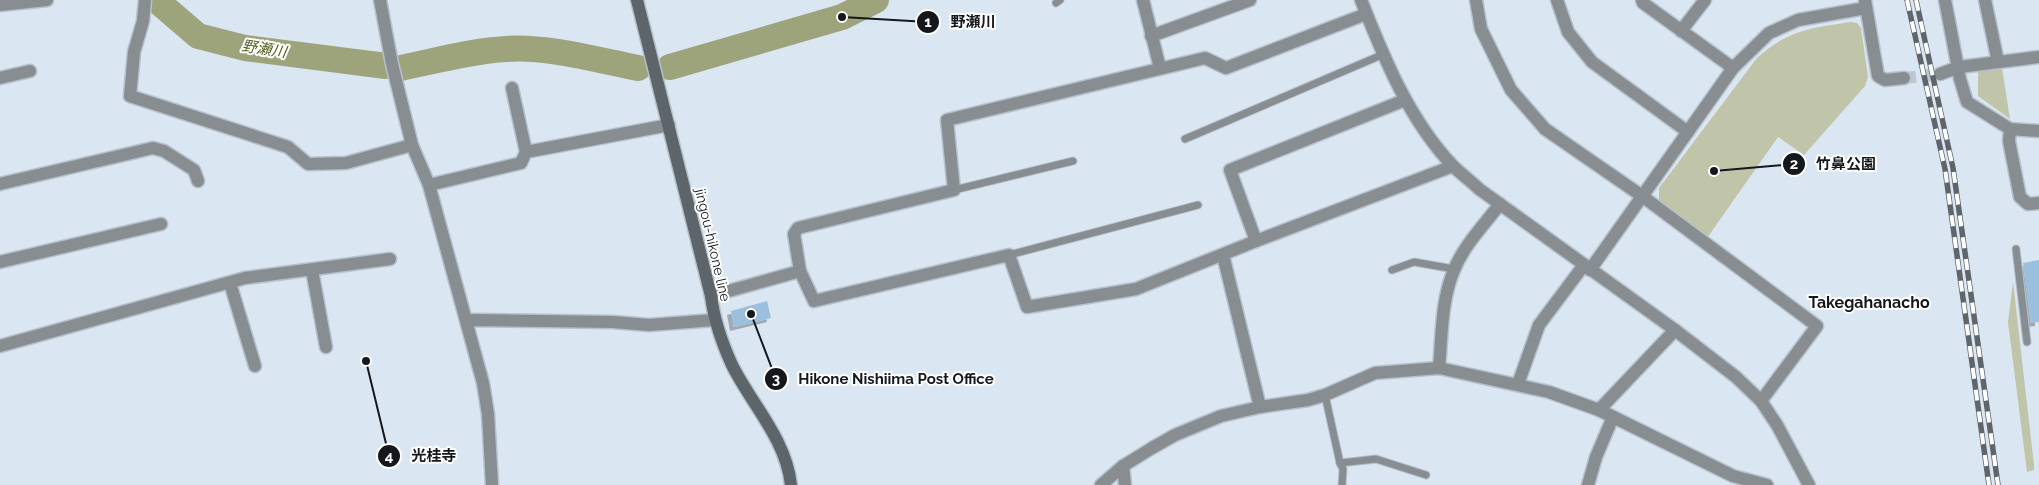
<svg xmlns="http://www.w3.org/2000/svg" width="2039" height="485" viewBox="0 0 2039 485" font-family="Raleway,'Noto Sans JP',sans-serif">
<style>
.green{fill:#c0c5a9}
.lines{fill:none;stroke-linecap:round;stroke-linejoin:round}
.river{stroke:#9da47b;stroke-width:26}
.building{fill:#9bc0dd;filter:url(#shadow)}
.minor-tunnel{stroke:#bcc7d1;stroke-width:12;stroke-dasharray:12 6;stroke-linecap:butt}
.service-casing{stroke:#b6c1cb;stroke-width:9}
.minor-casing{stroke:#b6c1cb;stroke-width:15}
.tertiary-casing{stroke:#b6c1cb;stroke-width:15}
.secondary-casing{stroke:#b6c1cb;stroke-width:15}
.service{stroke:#888d92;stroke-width:7}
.minor{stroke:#888d92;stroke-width:12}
.tertiary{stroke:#888d92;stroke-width:12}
.secondary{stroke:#5d646a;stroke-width:12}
.rail-casing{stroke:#5e656c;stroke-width:5.5}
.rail{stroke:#fff;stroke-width:4;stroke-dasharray:11;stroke-linecap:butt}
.labels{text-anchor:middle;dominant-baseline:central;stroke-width:4;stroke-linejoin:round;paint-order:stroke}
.street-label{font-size:14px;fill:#14181c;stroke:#fff}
.water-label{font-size:15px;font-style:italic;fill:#545d1c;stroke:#fff}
.quarter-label{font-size:16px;font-weight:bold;fill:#14181c;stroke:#fff}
.leader{fill:none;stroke:#14181c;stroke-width:2}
.callout-dot{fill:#14181c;stroke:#fff;stroke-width:2}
.mark-label{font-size:15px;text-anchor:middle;font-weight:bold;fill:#fff}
.callout-label{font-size:15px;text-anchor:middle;font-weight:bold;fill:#14181c;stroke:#fff;stroke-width:4;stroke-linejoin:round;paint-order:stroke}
</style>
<defs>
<filter id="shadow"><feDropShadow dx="-4" dy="4" stdDeviation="0" flood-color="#0004"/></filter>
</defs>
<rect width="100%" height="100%" fill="#dae6f1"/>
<g class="green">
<path d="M1851,22L1857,23L1861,28L1868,77L1865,86L1804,155L1778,137L1707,238L1659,203V188L1757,58C1789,30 1810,28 1851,22Z"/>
<path d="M2002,68L2010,119L1978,96V71Z"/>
<path d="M2013,282L2034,465V470L2027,472L2008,322Z"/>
</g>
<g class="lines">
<g class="river">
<path d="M156,0L198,36L245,48L386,66"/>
<path d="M670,67L842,17L876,0"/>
<path d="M401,68C435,61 471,51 506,49C547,46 597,60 638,68"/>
</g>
</g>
<g class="building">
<path d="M2039,260V322L2031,323L2023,263Z"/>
<path d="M767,301L771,318L734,327L731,311Z"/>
</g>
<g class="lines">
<path class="minor-tunnel" d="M1904,78L1940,74"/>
<defs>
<g id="service">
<path d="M1056,3L1060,0"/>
<path d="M1185,139L1384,54"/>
<path d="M954,190L1073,161"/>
<path d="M2016,249L2027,342"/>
<path d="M1009,255L1198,205"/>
<path d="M1392,270L1414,262L1454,269"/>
<path d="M1325,395L1340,463L1376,459L1426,475"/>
<path d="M1340,463L1343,469L1342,485"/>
</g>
<g id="minor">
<path d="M145,0L143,21L134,52L130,96L288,147L308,164L346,163L412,145"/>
<path d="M380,0L392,64L412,145L429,185L483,383L488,414L492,485"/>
<path d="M1143,0L1160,68"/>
<path d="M1476,0L1481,29L1511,90L1545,129L1642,196L1817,326L1761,401"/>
<path d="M1557,0L1568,32L1592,62L1688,132"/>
<path d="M1642,0L1643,3L1733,68"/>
<path d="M1865,0L1878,76L1885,80L1904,78"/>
<path d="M1945,0L1960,79L1967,102L2010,129L2039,131"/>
<path d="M1985,0L1998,62"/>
<path d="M1681,31L1705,0"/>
<path d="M1151,36L1250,0"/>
<path d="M1940,74L1959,67L2039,57"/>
<path d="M0,78L30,71"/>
<path d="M512,88L526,152"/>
<path d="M1405,100L1230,170L1256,241L1453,166"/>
<path d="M2010,129L2009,141L2020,197L2028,204L2039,203"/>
<path d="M0,184L153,148L164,151L194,170L198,181"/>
<path d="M429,185L521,163L526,152L669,125"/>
<path d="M1223,255L1260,407"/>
<path d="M0,262L161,224"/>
<path d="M312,270L326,347"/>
<path d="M1590,270L1733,68L1769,33L1798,20L1866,8"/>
<path d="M800,271L794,234L798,228L954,190L947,120L1205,58L1226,68L1366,14"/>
<path d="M230,283L255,366"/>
<path d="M711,296L800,271L814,301L1009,255L1027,307L1136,289L1256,241"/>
<path d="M467,323L472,320L613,322L649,325L714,320"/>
<path d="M0,346L245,278L390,259"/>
<path d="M1439,368C1442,335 1441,301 1454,270C1464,245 1484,225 1500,204"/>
<path d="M1518,384L1539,325L1584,265"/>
<path d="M1599,410L1675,330"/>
<path d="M1123,466L1125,485"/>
<path d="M1101,485L1123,466L1152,448L1175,435L1221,416L1260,407L1308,400L1325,395L1375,373L1439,368L1549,392L1599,410L1733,476L1767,485"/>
<path d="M1588,485L1596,457L1613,417"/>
</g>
<g id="tertiary">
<path d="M1361,0C1384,58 1409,120 1453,166C1461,174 1471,181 1479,189L1675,330L1736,377L1761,401L1777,425L1809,485"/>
<path d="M0,5L47,0"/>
</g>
<path id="secondary" d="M637,0L711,296C714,320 722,343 732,365C752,405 786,439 791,485"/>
</defs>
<use href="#service" class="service-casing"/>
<use href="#minor" class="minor-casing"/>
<use href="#tertiary" class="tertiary-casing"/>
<use href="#secondary" class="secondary-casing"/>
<use href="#service" class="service"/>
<use href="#minor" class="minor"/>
<use href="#tertiary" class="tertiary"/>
<use href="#secondary" class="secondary"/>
<defs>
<g id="rail">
<path d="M1907,0L1945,169L1989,485"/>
<path d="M1916,0L1953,168L1998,485"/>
</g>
</defs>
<use href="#rail" class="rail-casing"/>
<use href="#rail" class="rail"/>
</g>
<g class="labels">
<g class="street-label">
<text transform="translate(713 245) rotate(77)">jingou-hikone line</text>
</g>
<g class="water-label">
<text transform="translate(264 49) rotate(9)">野瀬川</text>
</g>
<g class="quarter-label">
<text x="1869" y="302">Takegahanacho</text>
</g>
</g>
<path class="leader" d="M842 17L928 22M1714 171L1794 164M751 314L776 379M366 361L389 456"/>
<g class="callout-dot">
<circle cx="842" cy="17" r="5"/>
<circle cx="1714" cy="171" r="5"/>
<circle cx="751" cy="314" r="5"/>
<circle cx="366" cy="361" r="5"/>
<circle cx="928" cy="22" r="12"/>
<circle cx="1794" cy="164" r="12"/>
<circle cx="776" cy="379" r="12"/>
<circle cx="389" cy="456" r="12"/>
</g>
<g class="mark-label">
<text x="928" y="27">1</text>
<text x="1794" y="169">2</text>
<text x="776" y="384">3</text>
<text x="389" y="461">4</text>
</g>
<g class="callout-label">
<text x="973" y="27">野瀬川</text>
<text x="1846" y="169">竹鼻公園</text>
<text x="896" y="384">Hikone Nishiima Post Office</text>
<text x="434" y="461">光桂寺</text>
</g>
</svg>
